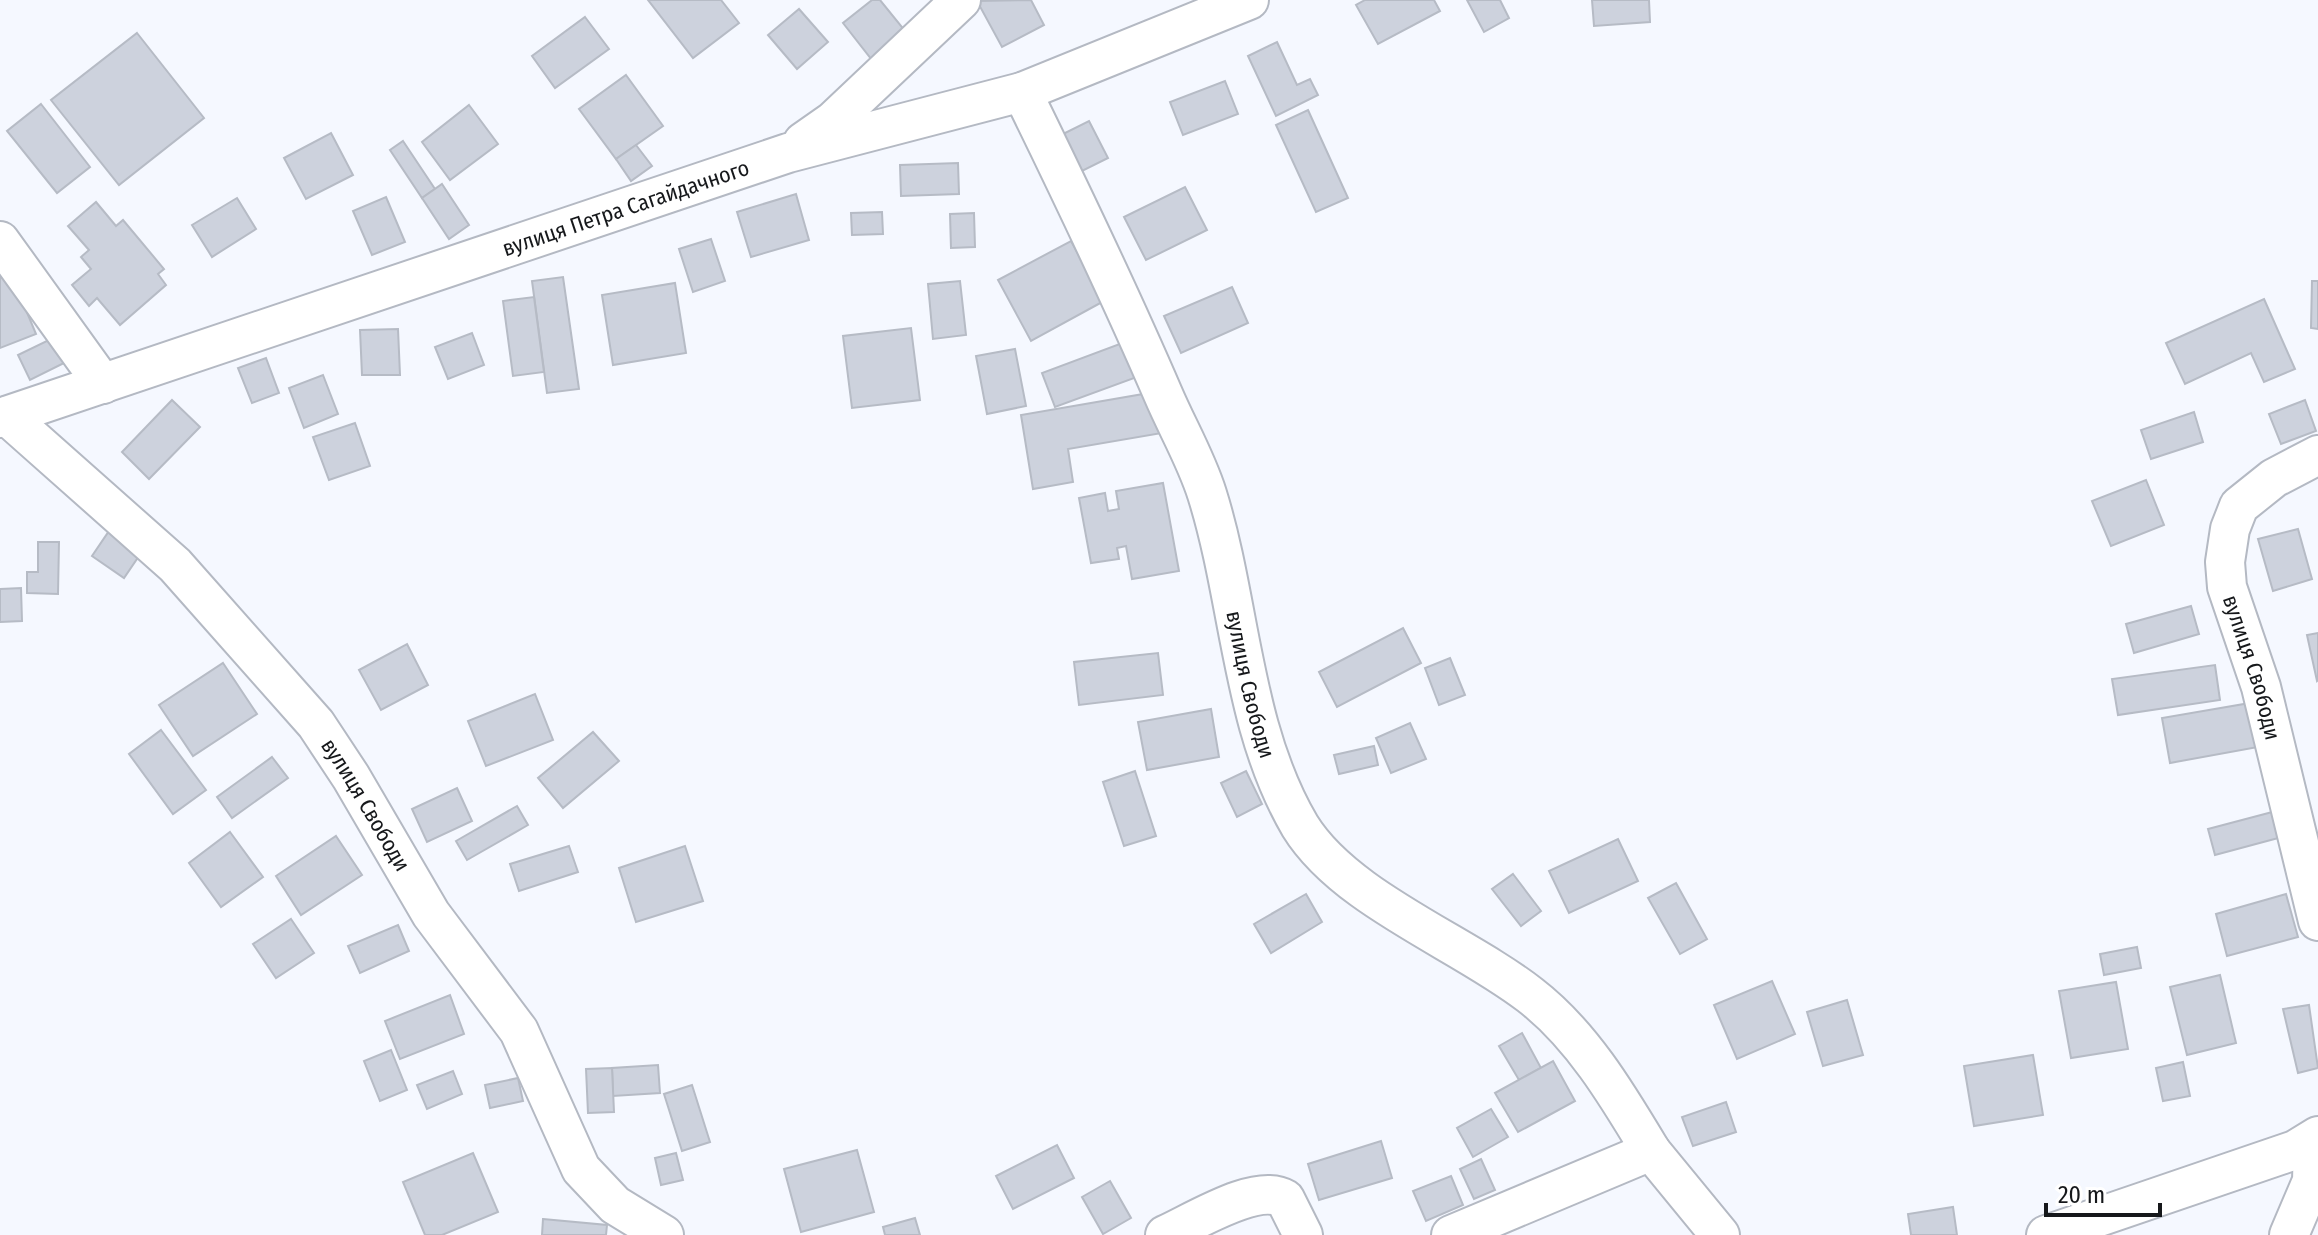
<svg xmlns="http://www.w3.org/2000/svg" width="2318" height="1235" viewBox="0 0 2318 1235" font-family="'Fira Sans Condensed',sans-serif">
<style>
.building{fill:#cdd2dd;stroke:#b6bbc5;stroke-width:2}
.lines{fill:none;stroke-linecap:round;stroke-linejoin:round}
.minor-casing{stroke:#b4b9c3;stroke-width:42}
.minor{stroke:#fff;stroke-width:38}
.labels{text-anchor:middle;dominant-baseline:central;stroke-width:8;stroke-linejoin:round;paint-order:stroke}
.street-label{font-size:22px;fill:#16181b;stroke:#fff}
</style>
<rect width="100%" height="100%" fill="#f5f8ff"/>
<g class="building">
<path d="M648,0H721L739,23L693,58Z"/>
<path d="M872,0H880L906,32L872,60L843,23Z"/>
<path d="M1031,0L1044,25L1002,47L977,1Z"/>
<path d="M1365,0H1434L1440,11L1378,44L1356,5Z"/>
<path d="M1467,0H1500L1509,18L1484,32Z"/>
<path d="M1592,0H1649L1650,22L1594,26Z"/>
<path d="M799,9L828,42L797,69L768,35Z"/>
<path d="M585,17L609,49L555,88L532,56Z"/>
<path d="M137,33L204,118L119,185L51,100Z"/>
<path d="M1277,42L1297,85L1310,79L1318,95L1276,116L1248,56Z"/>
<path d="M626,75L663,126L616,159L579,109Z"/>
<path d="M1225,81L1238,114L1183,135L1170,102Z"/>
<path d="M41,104L90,167L57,193L7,131Z"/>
<path d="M469,105L498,144L450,180L422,142Z"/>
<path d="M1308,110L1348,198L1316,212L1276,125Z"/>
<path d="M1089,121L1108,158L1078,173L1059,136Z"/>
<path d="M331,133L353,175L306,199L284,158Z"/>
<path d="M403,141L435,189L422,198L390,150Z"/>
<path d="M636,145L652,166L631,181L616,159Z"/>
<path d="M958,163L959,194L901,196L900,165Z"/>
<path d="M442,184L469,225L449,239L422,198Z"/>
<path d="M1185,187L1207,230L1146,260L1124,217Z"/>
<path d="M796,194L809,240L751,257L737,212Z"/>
<path d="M386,197L405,242L372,255L353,211Z"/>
<path d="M237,198L256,229L212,257L192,225Z"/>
<path d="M96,202L116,226L123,220L164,269L158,274L166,285L120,325L97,298L89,306L72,285L91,269L81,257L89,250L68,226Z"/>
<path d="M882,212L883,234L852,235L851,213Z"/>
<path d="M974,213L975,247L951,248L950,214Z"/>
<path d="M711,239L725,281L693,292L679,249Z"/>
<path d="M1071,241L1104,301L1031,341L998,280Z"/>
<path d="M11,274L36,334L0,348V278Z"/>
<path d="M563,277L579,389L547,393L532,281Z"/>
<path d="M960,281L966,335L933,339L928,284Z"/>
<path d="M2312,281H2318V329L2311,328Z"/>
<path d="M675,283L686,353L613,365L602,295Z"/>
<path d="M1232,287L1248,323L1181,353L1164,316Z"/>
<path d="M534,297L544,372L513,376L503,301Z"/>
<path d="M2264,299L2295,369L2264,382L2251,353L2185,384L2166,343Z"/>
<path d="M911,328L920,400L852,408L843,336Z"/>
<path d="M398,329L400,375H362L360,330Z"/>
<path d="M472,333L484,365L448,379L435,347Z"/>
<path d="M55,337L68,361L30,380L18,355Z"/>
<path d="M1125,342L1137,377L1055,407L1042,373Z"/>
<path d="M1015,349L1026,406L987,414L976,356Z"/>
<path d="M266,358L279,393L252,403L238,368Z"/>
<path d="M323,375L338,414L304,428L289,388Z"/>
<path d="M1155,392L1162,433L1068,449L1073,482L1033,489L1021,415Z"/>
<path d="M172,400L200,427L149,479L122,452Z"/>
<path d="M2305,400L2316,431L2281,444L2269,414Z"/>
<path d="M2194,412L2203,442L2151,459L2141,430Z"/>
<path d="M355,423L370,466L329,480L313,437Z"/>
<path d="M2146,480L2164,525L2111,546L2092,501Z"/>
<path d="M1163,483L1179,571L1132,579L1126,546L1117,548L1119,559L1091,563L1079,498L1105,493L1108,511L1119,509L1116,491Z"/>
<path d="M2298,529L2312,579L2273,591L2258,539Z"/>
<path d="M109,531L141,553L124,578L92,556Z"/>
<path d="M38,542H59L58,594L27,593V572H38Z"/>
<path d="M21,588L22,621L0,622V589Z"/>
<path d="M2191,606L2199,634L2134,653L2126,624Z"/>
<path d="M1403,628L1421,663L1337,707L1319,672Z"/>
<path d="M2318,633V680L2317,681L2307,635Z"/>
<path d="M407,644L428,685L381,710L359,670Z"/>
<path d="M1158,653L1163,695L1079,705L1074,662Z"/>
<path d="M1450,658L1465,695L1439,705L1425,668Z"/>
<path d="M223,663L257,714L193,756L159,705Z"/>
<path d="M2215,665L2220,700L2118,715L2112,679Z"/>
<path d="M535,694L553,740L486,766L468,721Z"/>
<path d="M2250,703L2258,747L2170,763L2162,718Z"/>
<path d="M1211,709L1219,757L1147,770L1138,722Z"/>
<path d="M1410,723L1426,759L1391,773L1376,738Z"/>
<path d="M161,730L206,790L173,814L129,754Z"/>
<path d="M593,732L619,761L563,808L538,778Z"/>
<path d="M1374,746L1378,765L1339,774L1334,755Z"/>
<path d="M272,757L288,778L232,818L217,797Z"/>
<path d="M1135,771L1156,836L1124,846L1103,782Z"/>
<path d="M1246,771L1262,804L1237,817L1221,783Z"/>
<path d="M457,788L472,821L427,842L412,809Z"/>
<path d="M517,806L528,825L467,860L456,841Z"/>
<path d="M2276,811L2282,837L2215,855L2208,829Z"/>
<path d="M230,832L263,877L221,907L189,863Z"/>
<path d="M336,836L362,875L301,915L276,876Z"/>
<path d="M1618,839L1638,881L1569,913L1549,871Z"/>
<path d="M569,846L578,872L519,891L510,864Z"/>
<path d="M685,846L703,901L636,922L619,868Z"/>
<path d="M1513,874L1541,911L1521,926L1492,889Z"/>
<path d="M1676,883L1707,939L1680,954L1648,898Z"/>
<path d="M1306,894L1322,922L1271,953L1254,924Z"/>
<path d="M2286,894L2298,937L2227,956L2216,914Z"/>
<path d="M291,919L314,953L276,978L253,944Z"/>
<path d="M398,925L409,951L360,973L348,946Z"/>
<path d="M2137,947L2141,968L2104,975L2100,954Z"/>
<path d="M2220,975L2236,1043L2187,1055L2170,987Z"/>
<path d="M1772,981L1795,1034L1737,1059L1714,1005Z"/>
<path d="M2116,982L2128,1049L2071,1058L2059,991Z"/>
<path d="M450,995L464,1034L400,1059L385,1021Z"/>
<path d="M1847,1000L1863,1055L1823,1066L1807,1012Z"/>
<path d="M2309,1005L2318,1068L2298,1073L2283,1009Z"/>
<path d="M1522,1033L1541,1068L1519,1080L1499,1046Z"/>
<path d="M391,1050L407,1090L380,1101L364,1061Z"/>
<path d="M2033,1055L2043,1115L1974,1126L1964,1066Z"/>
<path d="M1553,1061L1575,1101L1518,1132L1495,1093Z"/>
<path d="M2183,1062L2190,1096L2163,1101L2156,1068Z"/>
<path d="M658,1065L660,1093L613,1096L612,1068Z"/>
<path d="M612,1068L614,1112L588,1113L586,1069Z"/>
<path d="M453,1071L462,1094L427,1109L417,1085Z"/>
<path d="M518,1078L523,1101L490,1108L485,1085Z"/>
<path d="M692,1085L710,1142L682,1151L664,1094Z"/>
<path d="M1726,1102L1736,1132L1693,1146L1682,1117Z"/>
<path d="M1491,1109L1508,1137L1473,1157L1457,1128Z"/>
<path d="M1381,1141L1392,1178L1319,1200L1308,1164Z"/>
<path d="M1057,1145L1074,1178L1013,1209L996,1176Z"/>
<path d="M857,1150L874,1212L801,1232L784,1169Z"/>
<path d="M473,1153L498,1212L442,1235H425L403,1182Z"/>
<path d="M676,1153L683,1180L661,1185L655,1158Z"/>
<path d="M1481,1159L1495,1190L1474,1199L1460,1169Z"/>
<path d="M1451,1176L1463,1205L1426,1221L1413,1191Z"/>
<path d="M1110,1181L1131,1218L1103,1234L1082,1197Z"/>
<path d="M1953,1207L1957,1235H1911L1908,1214Z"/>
<path d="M915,1218L920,1235H885L883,1227Z"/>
<path d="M543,1219L607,1225L606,1235H542Z"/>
</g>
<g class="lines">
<defs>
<g id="minor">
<path id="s1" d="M1022,92C1071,192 1119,292 1163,394C1177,427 1196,459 1207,494C1241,602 1241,726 1300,826C1345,899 1462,942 1530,995C1582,1035 1618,1096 1651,1151"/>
<path d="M803,142L833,121L961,0"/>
<path d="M0,241L103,384"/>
<path id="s2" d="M7,416L175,565L316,724L351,777L431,914L519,1031L581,1169L615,1205L664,1235"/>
<path id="s3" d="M0,418L788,153L1022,92L1249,0"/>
<path id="s4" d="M2318,455L2274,478L2239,506L2230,529L2225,562L2227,587L2261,687L2318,921"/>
<path d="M1165,1235C1194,1222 1257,1182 1285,1199L1303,1235"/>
<path d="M1451,1235L1651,1151L1720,1235"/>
<path d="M2046,1235L2295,1150L2318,1136"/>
<path d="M2289,1235L2312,1181L2313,1140"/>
</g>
</defs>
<use href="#minor" class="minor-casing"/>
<use href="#minor" class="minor"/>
</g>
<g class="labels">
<g class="street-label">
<text stroke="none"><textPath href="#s3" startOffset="660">вулиця Петра Сагайдачного</textPath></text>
<text stroke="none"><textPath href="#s4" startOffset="262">вулиця Свободи</textPath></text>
<text stroke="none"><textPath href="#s1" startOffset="638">вулиця Свободи</textPath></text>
<text stroke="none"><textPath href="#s2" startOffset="532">вулиця Свободи</textPath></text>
</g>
</g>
<path d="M2046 1203v12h114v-12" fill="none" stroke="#16181b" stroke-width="4"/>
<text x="2058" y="1203" font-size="24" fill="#16181b" stroke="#ffffff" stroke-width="6" paint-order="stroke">20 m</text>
</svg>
